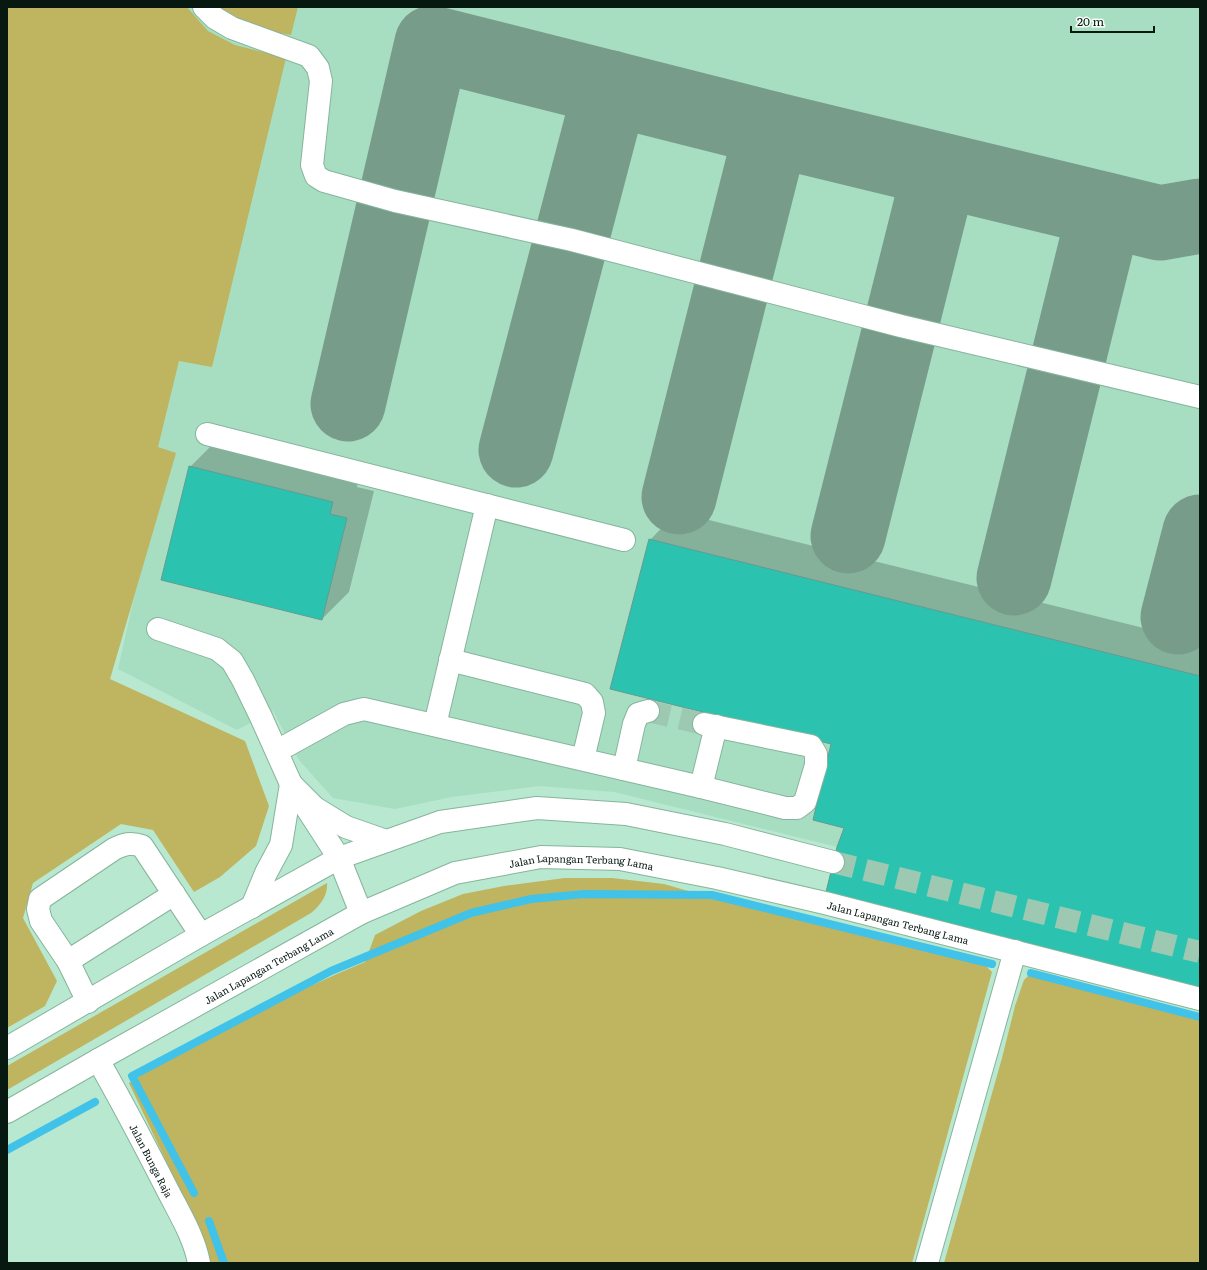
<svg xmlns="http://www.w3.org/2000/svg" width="1207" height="1270" viewBox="0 0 1207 1270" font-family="Literata,serif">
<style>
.built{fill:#a7dec2}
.green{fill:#bfb45f}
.shadow{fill:#0003}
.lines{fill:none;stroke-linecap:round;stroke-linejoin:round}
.stream{stroke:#40c2e9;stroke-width:8}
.taxiway{stroke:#789c8a;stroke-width:75}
.building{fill:#2cc2b0;stroke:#649b91}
.minor-tunnel{stroke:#9dc9b2;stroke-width:22;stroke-dasharray:22 11;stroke-linecap:butt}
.major-tunnel{stroke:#9dc9b2;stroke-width:22;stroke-dasharray:22 11;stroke-linecap:butt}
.minor-casing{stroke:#86b49c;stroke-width:24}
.major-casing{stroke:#86b49c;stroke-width:24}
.minor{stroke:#fff;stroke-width:22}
.major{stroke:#fff;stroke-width:22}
.labels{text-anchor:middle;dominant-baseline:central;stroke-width:3;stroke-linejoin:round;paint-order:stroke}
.street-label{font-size:10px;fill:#061810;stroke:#f6fffa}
</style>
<rect width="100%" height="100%" fill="#b8e8cf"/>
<path class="built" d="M134,7H1200V992L825,896L837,847L614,792L539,786L452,797L395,809L333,798L299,760L273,711L237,730L118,669L161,476L110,460Z"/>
<g class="green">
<path d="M7,7H187L208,31L235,45L286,58L212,367L179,361L158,447L176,453L110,679L245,741L269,806L256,846L220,877L194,892L153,830L121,824L33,883L23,918L57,981L45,1006L7,1028Z"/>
<path d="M221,7H298L291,35L246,27L229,17Z"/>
<path d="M565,878H612L664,884L712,898L986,966L992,972L912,1263H208L191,1214L129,1083C159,1063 191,1047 222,1031C269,1006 316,982 365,962L375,935L421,911L463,894L504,886Z"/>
<path d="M327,883C328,896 320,905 311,913L7,1090V1066Z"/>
<path d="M1031,973L1200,1017V1263H944L1002,1058L1015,1006L1024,980Z"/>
</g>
<g class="shadow">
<path d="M217,440L359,475L357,487L374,491L349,592L322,619L190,467Z"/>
<path d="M677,512L1200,642V991L832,744L650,540Z"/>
</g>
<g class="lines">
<g class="stream">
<path d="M1031,973L1200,1017"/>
<path d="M7,1150L95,1102"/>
<path d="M194,1193L132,1076L331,971L471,913L531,899L584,894L712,895L992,964"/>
<path d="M209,1221L224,1263"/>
</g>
<g class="taxiway">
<path d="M348,404L432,43L772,129L1160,223L1200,216"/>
<path d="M516,450L611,88"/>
<path d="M679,497L772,129"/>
<path d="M848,536L940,170"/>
<path d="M1014,578L1105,210"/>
<path d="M1178,617L1200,532"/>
</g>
</g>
<g class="building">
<path d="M189,466L333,502L330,514L347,518L322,620L161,580Z"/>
<path d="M649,539L1200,676V992L825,896L837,847L844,828L813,820L831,744L610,689Z"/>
</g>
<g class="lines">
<path class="minor-tunnel" d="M648,711L704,724"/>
<path class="major-tunnel" d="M833,862L1200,952"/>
<defs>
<g id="minor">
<path d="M204,7L215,18L232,28L309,56L318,68L321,81L312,165L316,176L324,181L395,201L572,240L901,326L1200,397"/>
<path d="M207,434L624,540"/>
<path d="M158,629L217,649L232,661L243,680L261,717L291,784L339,858L361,913"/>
<path d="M450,660L585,694L592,702L594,713L583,759"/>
<path d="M435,725L487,505"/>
<path d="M277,751L344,714L364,709L701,787L785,808H797L805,802L816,765V754L811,746L704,724"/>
<path d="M624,769L634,724L638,714L648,711"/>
<path d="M701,787L716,726"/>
<path d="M68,961L174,894"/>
<path d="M88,1002L68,961L41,921L38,909L40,899L114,849C124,844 131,842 142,846L201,935"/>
<path id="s1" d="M98,1060C122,1102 144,1144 166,1187C178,1211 194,1236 199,1263"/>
<path d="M927,1263L1015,951"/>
</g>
<g id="major">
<path d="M291,784L315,808L346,827L386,841"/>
<path d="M252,907L266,873L281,845L291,784"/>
<path d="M7,1048L201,935L339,858L440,822L537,808L626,814L725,834L833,862"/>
<path id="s2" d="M7,1112L98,1060L361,913L455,873L541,857L620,859L717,878L825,903L1200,999"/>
</g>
</defs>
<use href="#minor" class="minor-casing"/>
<use href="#major" class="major-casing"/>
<use href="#minor" class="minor"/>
<use href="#major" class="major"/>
</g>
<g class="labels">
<g class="street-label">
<text stroke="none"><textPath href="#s2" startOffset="636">Jalan Lapangan Terbang Lama</textPath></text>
<text stroke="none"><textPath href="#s2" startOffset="960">Jalan Lapangan Terbang Lama</textPath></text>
<text stroke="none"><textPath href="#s2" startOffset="300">Jalan Lapangan Terbang Lama</textPath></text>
<text stroke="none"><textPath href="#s1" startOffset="114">Jalan Bunga Raja</textPath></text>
</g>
</g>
<rect width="1207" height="1270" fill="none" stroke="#061810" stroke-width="16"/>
<path d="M1071 26v6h83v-6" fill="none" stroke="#061810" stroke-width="2"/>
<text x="1077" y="26" font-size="12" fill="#061810" stroke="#f6fffa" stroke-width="3" paint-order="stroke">20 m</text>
</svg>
